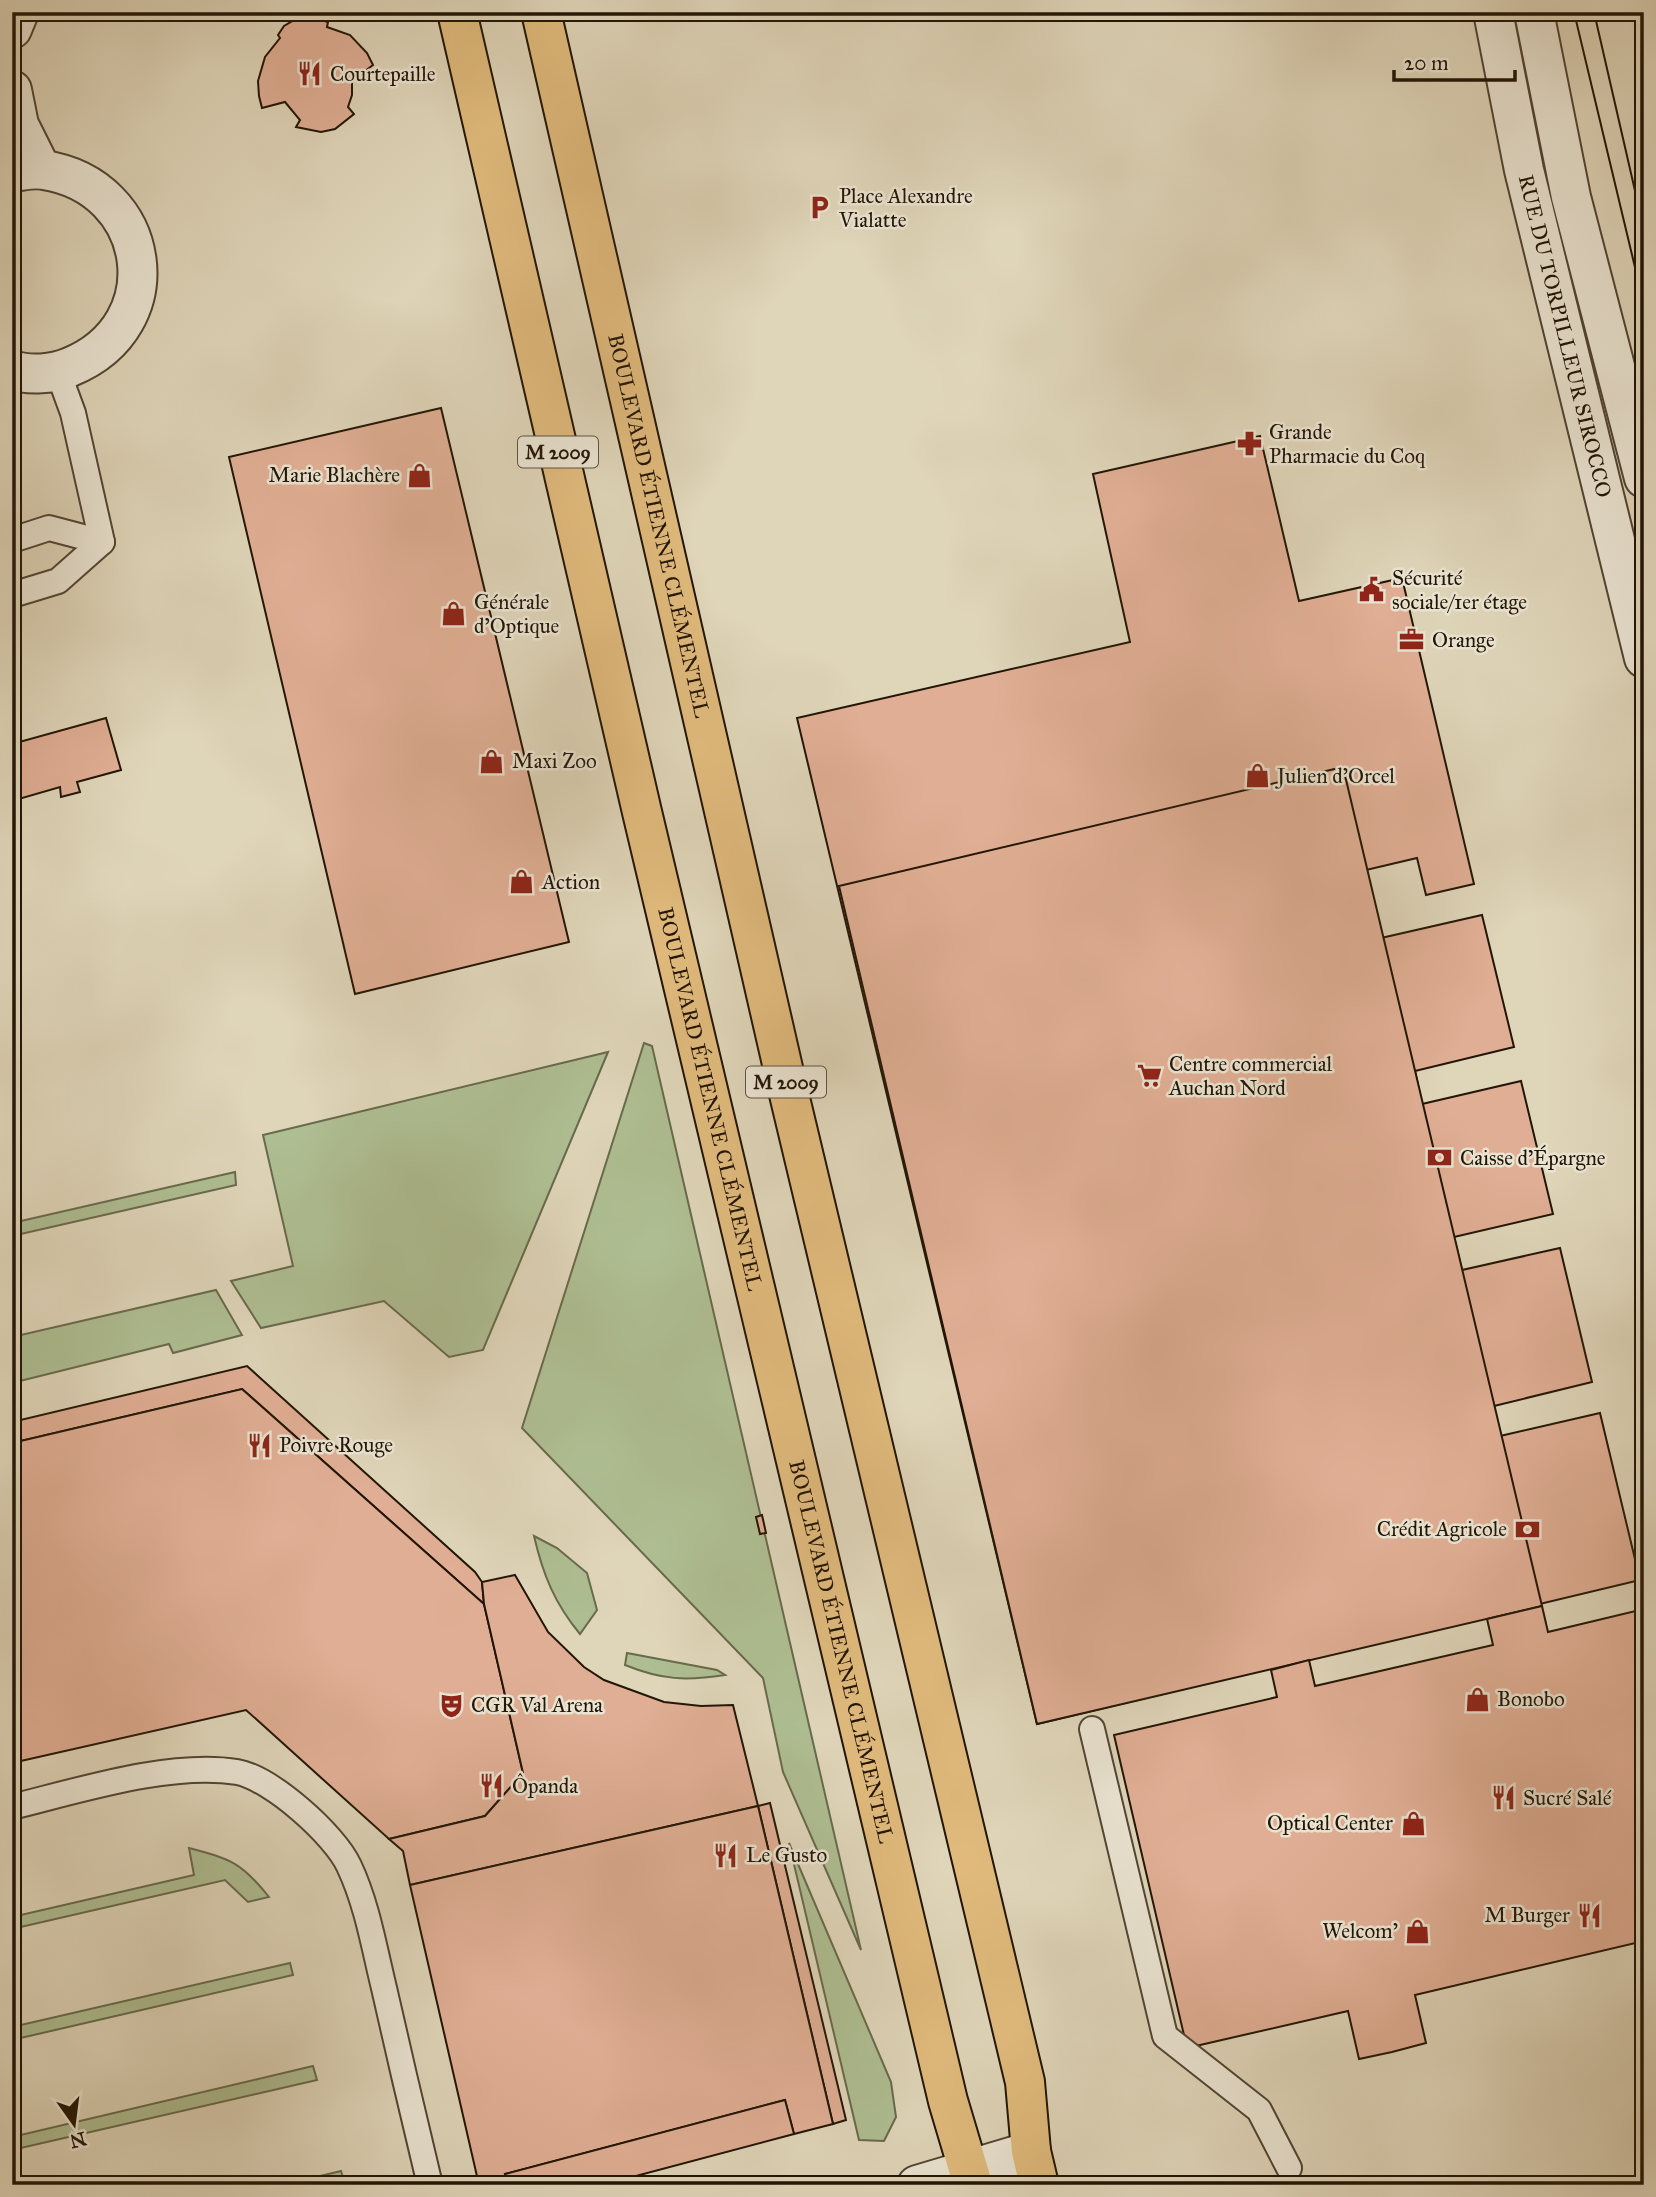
<svg xmlns="http://www.w3.org/2000/svg" width="1656" height="2197" viewBox="0 0 1656 2197" font-family="'IM FELL Great Primer',serif">
<style>
.green{fill:#aebe92;stroke:#686a4c;stroke-width:2}
.building{fill:#e0ae94;stroke:#221506;stroke-width:2}
.lines{fill:none;stroke-linecap:round;stroke-linejoin:round}
.service-casing{stroke:#514533;stroke-width:28}
.minor-casing{stroke:#514533;stroke-width:42}
.tertiary-casing{stroke:#514533;stroke-width:42}
.primary-casing{stroke:#221506;stroke-width:42}
.service{stroke:#eae4d2;stroke-width:24}
.minor{stroke:#eae4d2;stroke-width:38}
.tertiary{stroke:#eae4d2;stroke-width:38}
.primary{stroke:#e0ba7c;stroke-width:38}
.tram{stroke:#221506;stroke-width:2}
.labels{text-anchor:middle;dominant-baseline:central;stroke-width:5;stroke-linejoin:round;paint-order:stroke}
.shield{fill:#eae4d2;stroke:#5e5343;stroke-width:2}
.shield-label{font-size:19px;font-weight:bold;fill:#221506}
.poi-label{font-size:21px;fill:#221506;stroke:#eae4d2;text-anchor:start}
.street-label{font-size:21px;fill:#221506;stroke:#eae4d2}
</style>
<rect width="100%" height="100%" fill="#dfd5b9"/>
<filter id="stains"><feTurbulence type="fractalNoise" baseFrequency=".00286" numOctaves="4"/><feColorMatrix values="0 0 0 0 .2 0 0 0 0 .09 0 0 0 0 .02 0 0 0 .5 -.17"/></filter>
<radialGradient id="worn" r=".72"><stop offset=".6" stop-color="#630" stop-opacity="0"/><stop offset="1" stop-color="#630" stop-opacity=".3"/></radialGradient>
<g class="green">
<path d="M644,1043L652,1046L861,1950L783,1772L763,1678L522,1428Z"/>
<path d="M608,1052L483,1350L449,1357L384,1301L261,1328L231,1281L293,1266L263,1135Z"/>
<path d="M235,1172L236,1185L12,1236V1223Z"/>
<path d="M216,1290L242,1335L173,1353L169,1344L12,1383V1337Z"/>
<path d="M534,1536L557,1548L587,1573L597,1610L580,1634C555,1604 543,1575 534,1536Z"/>
<path d="M627,1653L717,1670L725,1675C686,1681 662,1680 625,1665Z"/>
<path d="M789,1843L891,2082L896,2117L884,2141L859,2140Z"/>
<path d="M189,1848C231,1859 242,1863 269,1897L248,1902L225,1880L12,1929V1917L194,1875Z"/>
<path d="M290,1963L293,1975L12,2040V2027Z"/>
<path d="M313,2066L317,2080L12,2150V2137Z"/>
<path d="M341,2171L345,2184L283,2185Z"/>
</g>
<g class="building">
<path d="M306,12L307,16L328,22L327,27L350,35L367,53L373,65L352,81V95L348,107L354,114L335,129L321,132L296,127L300,120L285,102L262,108L259,96L258,81L265,57L280,38L278,35L284,26L294,20L292,15Z"/>
<path d="M441,408L569,942L355,994L229,457Z"/>
<path d="M1260,436L1299,601L1402,578L1474,884L1426,895L1417,858L1366,870L1381,938L1482,915L1514,1047L1415,1071L1422,1104L1521,1081L1553,1214L1454,1237L1462,1270L1560,1248L1592,1382L1494,1406L1500,1436L1600,1413L1640,1580L1037,1724L797,718L1130,642L1093,474Z"/>
<path d="M106,718L121,770L77,782L80,792L61,797L60,787L12,801V744Z"/>
<path d="M1343,767L1542,1606L1037,1724L839,886Z"/>
<path d="M247,1366L475,1572L482,1582L484,1604L242,1389L12,1443V1422Z"/>
<path d="M242,1389L484,1604L523,1773L485,1816L389,1839L246,1710L12,1763V1443Z"/>
<path d="M762,1515L766,1533L760,1534L756,1517Z"/>
<path d="M515,1575L548,1632L584,1667L604,1680L664,1702L701,1706L733,1705L758,1806L410,1885L403,1851L389,1839L485,1816L523,1773L484,1604L482,1582Z"/>
<path d="M1542,1606L1548,1632L1644,1609V1941L1415,1995L1426,2043L1392,2052L1359,2059L1348,2011L1187,2048L1114,1735L1277,1697L1271,1670L1309,1660L1315,1686L1493,1645L1487,1619Z"/>
<path d="M770,1803L846,2120L833,2124L758,1806Z"/>
<path d="M758,1806L833,2124L794,2134L785,2100L505,2174L508,2185H479L410,1885Z"/>
<path d="M785,2100L794,2134L602,2185H508L505,2174Z"/>
</g>
<g class="lines">
<defs>
<g id="service">
<path d="M58,372L73,413L102,542"/>
<path d="M12,540L49,528L102,542L58,581L12,595"/>
<path d="M1092,1729L1165,2036L1259,2110L1289,2168"/>
<path d="M12,1807C77,1791 171,1761 237,1772C271,1778 335,1835 349,1866C367,1904 374,1947 384,1988C399,2054 414,2119 430,2185"/>
</g>
<path id="minor" d="M917,2185L1031,2151"/>
<g id="tertiary">
<path id="s1" d="M1493,12L1524,170L1644,658"/>
<path d="M1534,12L1571,197L1644,478"/>
<path d="M12,29L19,12"/>
<path d="M12,90L19,125L41,169"/>
<path d="M12,172C22,171 34,168 44,170C153,187 173,325 70,367C54,374 29,376 12,370"/>
</g>
<g id="primary">
<path id="s2" d="M457,12L642,812L948,2101L973,2185"/>
<path id="s3" d="M541,12L788,1090L1025,2082L1031,2151L1039,2185"/>
</g>
</defs>
<use href="#service" class="service-casing"/>
<use href="#minor" class="minor-casing"/>
<use href="#tertiary" class="tertiary-casing"/>
<use href="#primary" class="primary-casing"/>
<use href="#service" class="service"/>
<use href="#minor" class="minor"/>
<use href="#tertiary" class="tertiary"/>
<use href="#primary" class="primary"/>
<g class="tram">
<path d="M1574,12L1644,305"/>
<path d="M1594,12L1644,230"/>
</g>
</g>
<defs>
<symbol id="restaurant-bare" viewBox="-9 -9 18 18"><path d="M-5-6h1v4h1v-4h1v4h1v-4h1v5L-1.5 .5V6h-2V.5L-5-1ZM5-6V6H3V1.5H1.5Q1.5-4 5-6Z" fill="#8f2418" stroke="#eae4d2" stroke-width="2.5" paint-order="stroke"/></symbol>
<symbol id="parking-bare" viewBox="-9 -9 18 18"><path d="M-3.5-5.5H1a3.5 3.5 0 0 1 0 7H-1V5.5H-3.5ZM-1-3.4V-.6H.8a1.4 1.4 0 0 0 0-2.8Z" fill="#8f2418" stroke="#eae4d2" stroke-width="2.5" paint-order="stroke"/></symbol>
<symbol id="pharmacy-bare" viewBox="-9 -9 18 18"><path d="M-2-6h4v4h4v4h-4v4h-4v-4h-4v-4h4Z" fill="#8f2418" stroke="#eae4d2" stroke-width="2.5" paint-order="stroke"/></symbol>
<symbol id="shop-bare" viewBox="-9 -9 18 18"><path d="M-5-2.5h2.3a2.7 3.5 0 0 1 5.4 0H5L5.5 6h-11ZM-1.5-2.5h3a1.5 2.3 0 0 0-3 0Z" fill="#8f2418" stroke="#eae4d2" stroke-width="2.5" paint-order="stroke"/></symbol>
<symbol id="civic-bare" viewBox="-9 -9 18 18"><path d="M-.6-6.5H3V-4.5H.6V-3L4-1V1h2V6H-6V1h2V-1L-.6-3ZM-1.2 2.5V6h2.4V2.5Z" fill="#8f2418" stroke="#eae4d2" stroke-width="2.5" paint-order="stroke"/></symbol>
<symbol id="office-bare" viewBox="-9 -9 18 18"><path d="M-6-3h4V-5.5h4V-3h4V5H-6ZM-1-4.5V-3h2v-1.5ZM-6 0V1H6V0Z" fill="#8f2418" stroke="#eae4d2" stroke-width="2.5" paint-order="stroke"/></symbol>
<symbol id="supermarket-bare" viewBox="-9 -9 18 18"><path d="M-6-5.5h2.5l.6 2H6L4.5 2H-2.5L-4.4-4H-6ZM-1.5 3.2a1.3 1.3 0 1 0 .1 0ZM3 3.2a1.3 1.3 0 1 0 .1 0Z" fill="#8f2418" stroke="#eae4d2" stroke-width="2.5" paint-order="stroke"/></symbol>
<symbol id="bank-bare" viewBox="-9 -9 18 18"><path d="M-6-4H6V4H-6ZM0-2.3a2.3 2.3 0 1 0 0 4.6a2.3 2.3 0 1 0 0-4.6Z" fill="#8f2418" stroke="#eae4d2" stroke-width="2.5" paint-order="stroke"/></symbol>
<symbol id="theatre-bare" viewBox="-9 -9 18 18"><path d="M-5-5.5Q0-4 5-5.5V0Q5 5 0 6Q-5 5-5 0ZM-3.3-2.5H-1v1.5H-3.3ZM1-2.5H3.3v1.5H1ZM-2.8 1Q0 5.5 2.8 1Z" fill="#8f2418" stroke="#eae4d2" stroke-width="2.5" paint-order="stroke"/></symbol>
</defs>
<g fill-rule="evenodd">
<use href="#restaurant-bare" x="292" y="56" width="35" height="35"/>
<use href="#parking-bare" x="802" y="190" width="35" height="35"/>
<use href="#pharmacy-bare" x="1232" y="426" width="35" height="35"/>
<use href="#shop-bare" x="402" y="458" width="35" height="35"/>
<use href="#civic-bare" x="1354" y="572" width="35" height="35"/>
<use href="#shop-bare" x="436" y="596" width="35" height="35"/>
<use href="#office-bare" x="1394" y="622" width="35" height="35"/>
<use href="#shop-bare" x="474" y="744" width="35" height="35"/>
<use href="#shop-bare" x="1240" y="758" width="35" height="35"/>
<use href="#shop-bare" x="504" y="864" width="35" height="35"/>
<use href="#supermarket-bare" x="1132" y="1058" width="35" height="35"/>
<use href="#bank-bare" x="1422" y="1140" width="35" height="35"/>
<use href="#restaurant-bare" x="242" y="1428" width="35" height="35"/>
<use href="#bank-bare" x="1510" y="1512" width="35" height="35"/>
<use href="#shop-bare" x="1460" y="1682" width="35" height="35"/>
<use href="#theatre-bare" x="434" y="1688" width="35" height="35"/>
<use href="#restaurant-bare" x="474" y="1768" width="35" height="35"/>
<use href="#restaurant-bare" x="1486" y="1780" width="35" height="35"/>
<use href="#shop-bare" x="1396" y="1806" width="35" height="35"/>
<use href="#restaurant-bare" x="708" y="1838" width="35" height="35"/>
<use href="#restaurant-bare" x="1572" y="1898" width="35" height="35"/>
<use href="#shop-bare" x="1400" y="1914" width="35" height="35"/>
</g>
<g class="labels">
<g class="shield">
<rect x="518" y="436.5" width="80" height="31" rx="5"/>
<rect x="746" y="1066.5" width="80" height="31" rx="5"/>
</g>
<g class="shield-label">
<text x="558" y="452">M 2009</text>
<text x="786" y="1082">M 2009</text>
</g>
<g class="poi-label">
<text x="330" y="74">Courtepaille</text>
<text x="839" y="196">Place Alexandre<tspan x="839" dy="24">Vialatte</tspan></text>
<text x="1269" y="432">Grande<tspan x="1269" dy="24">Pharmacie du Coq</tspan></text>
<text x="400" y="475" text-anchor="end">Marie Blachère</text>
<text x="1392" y="578">Sécurité<tspan x="1392" dy="24">sociale/1er étage</tspan></text>
<text x="474" y="602">Générale<tspan x="474" dy="24">d'Optique</tspan></text>
<text x="1432" y="640">Orange</text>
<text x="512" y="761">Maxi Zoo</text>
<text x="1277" y="776">Julien d'Orcel</text>
<text x="542" y="882">Action</text>
<text x="1169" y="1064">Centre commercial<tspan x="1169" dy="24">Auchan Nord</tspan></text>
<text x="1460" y="1158">Caisse d'Épargne</text>
<text x="279" y="1445">Poivre Rouge</text>
<text x="1507" y="1529" text-anchor="end">Crédit Agricole</text>
<text x="1497" y="1699">Bonobo</text>
<text x="471" y="1705">CGR Val Arena</text>
<text x="512" y="1786">Ôpanda</text>
<text x="1523" y="1798">Sucré Salé</text>
<text x="1393" y="1823" text-anchor="end">Optical Center</text>
<text x="746" y="1855">Le Gusto</text>
<text x="1570" y="1915" text-anchor="end">M Burger</text>
<text x="1398" y="1931" text-anchor="end">Welcom'</text>
</g>
<g class="street-label">
<text stroke="none"><textPath href="#s1" startOffset="332">RUE DU TORPILLEUR SIROCCO</textPath></text>
<text stroke="none"><textPath href="#s3" startOffset="527">BOULEVARD ÉTIENNE CLÉMENTEL</textPath></text>
<text stroke="none"><textPath href="#s2" startOffset="1116">BOULEVARD ÉTIENNE CLÉMENTEL</textPath></text>
<text stroke="none"><textPath href="#s2" startOffset="1684">BOULEVARD ÉTIENNE CLÉMENTEL</textPath></text>
</g>
</g>
<rect width="1656" height="2197" fill="none" stroke="#dfd5b9" stroke-width="42"/>
<rect x="14" y="14" width="1628" height="2169" fill="none" stroke="#221506" stroke-width="3.5"/>
<rect x="21" y="21" width="1614" height="2155" fill="none" stroke="#221506" stroke-width="2"/>
<g transform="translate(74 2124) rotate(166)" stroke="#eae4d2" stroke-width="5" paint-order="stroke">
<path d="M0-5L12 26L0 18L-12 26Z" fill="#221506"/>
<text y="-10" font-size="19" font-weight="bold" text-anchor="middle" fill="#221506">N</text>
</g>
<path d="M1394 70v10h121v-10" fill="none" stroke="#221506" stroke-width="3.5"/>
<text x="1404" y="70" font-size="21" fill="#221506" stroke="#eae4d2" stroke-width="5" paint-order="stroke">20 m</text>
<rect width="100%" height="100%" filter="url(#stains)"/>
<rect width="100%" height="100%" fill="url(#worn)"/>
</svg>
